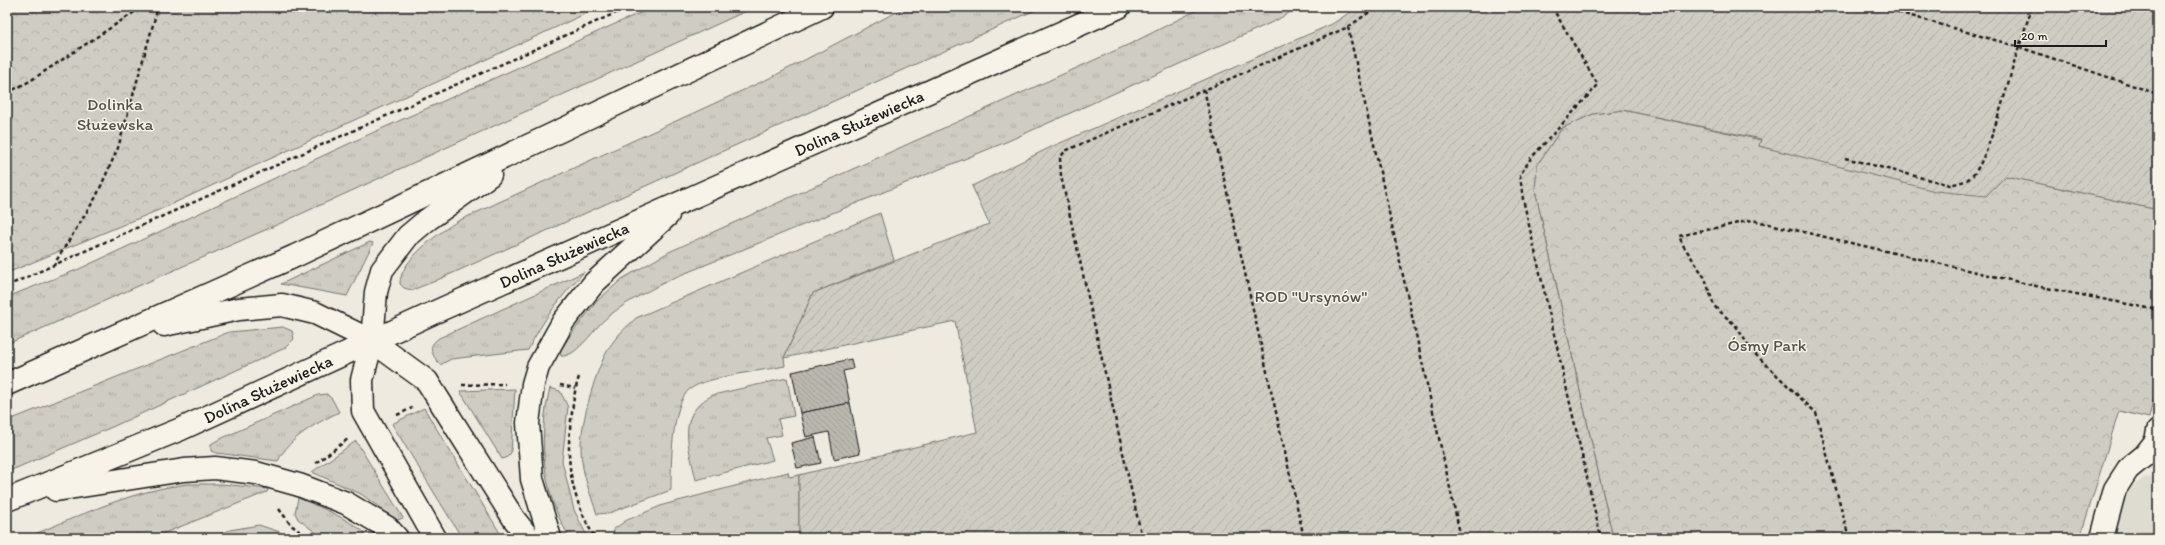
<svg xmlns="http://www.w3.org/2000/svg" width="2165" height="545" viewBox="0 0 2165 545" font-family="Itim,sans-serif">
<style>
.built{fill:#dedbd1}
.grass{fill:url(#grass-tufts);stroke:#767470}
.park{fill:url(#park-crowns);stroke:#767470}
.garden{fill:url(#garden-furrows);stroke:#767470}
.building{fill:url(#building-back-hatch);stroke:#1c1c1c}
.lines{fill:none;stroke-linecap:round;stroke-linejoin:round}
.minor-casing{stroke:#1c1c1c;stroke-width:25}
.major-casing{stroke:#1c1c1c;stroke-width:25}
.path{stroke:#1c1c1c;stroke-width:2.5;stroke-dasharray:4 3;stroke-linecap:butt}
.minor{stroke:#f7f3e8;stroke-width:22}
.major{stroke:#f7f3e8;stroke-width:22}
.labels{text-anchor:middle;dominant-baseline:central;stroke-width:3;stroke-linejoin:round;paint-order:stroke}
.park-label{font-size:17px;fill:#52514e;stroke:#f7f3e8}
.street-label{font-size:17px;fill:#1c1c1c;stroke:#f7f3e8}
</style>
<defs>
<pattern id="grass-tufts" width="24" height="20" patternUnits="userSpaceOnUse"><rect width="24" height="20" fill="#cfccc3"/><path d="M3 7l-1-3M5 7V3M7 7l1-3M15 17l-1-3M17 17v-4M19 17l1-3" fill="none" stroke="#b1afa7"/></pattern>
<pattern id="park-crowns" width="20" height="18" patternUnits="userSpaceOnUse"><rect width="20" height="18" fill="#cfccc3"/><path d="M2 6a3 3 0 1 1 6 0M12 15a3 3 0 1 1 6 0" fill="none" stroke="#b1afa7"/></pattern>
<pattern id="garden-furrows" width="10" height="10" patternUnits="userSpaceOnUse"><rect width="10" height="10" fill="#cfccc3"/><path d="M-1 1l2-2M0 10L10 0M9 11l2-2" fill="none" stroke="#b1afa7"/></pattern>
<pattern id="building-back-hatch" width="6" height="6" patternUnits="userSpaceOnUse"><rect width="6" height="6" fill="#bab7af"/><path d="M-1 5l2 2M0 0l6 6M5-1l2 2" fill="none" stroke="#9f9d96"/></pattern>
</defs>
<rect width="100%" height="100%" fill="#eeeae0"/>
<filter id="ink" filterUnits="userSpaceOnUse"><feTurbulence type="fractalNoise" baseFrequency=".025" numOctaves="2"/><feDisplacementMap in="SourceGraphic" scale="8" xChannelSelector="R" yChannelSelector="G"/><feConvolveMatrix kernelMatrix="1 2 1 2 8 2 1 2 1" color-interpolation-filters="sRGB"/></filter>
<g filter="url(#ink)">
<path class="built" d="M2146,477L2158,479V538L2117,537L2111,528L2123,493Z"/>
<g class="grass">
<path d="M653,7H755L281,223L7,344V297L79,269L372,133Z"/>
<path d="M906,7H1042L433,282L412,290L404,288L400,284C399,261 440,232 458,221L772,77Z"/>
<path d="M1203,7H1299L1277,20L1006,142L671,279C647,292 622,303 602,322C593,331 575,358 561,356L560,351L569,337L597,301L622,279L669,252L1132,43Z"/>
<path d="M880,213L894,260L813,293L784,358L785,366C762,371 708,376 690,389C671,403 671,467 671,490L609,513L597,514C590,493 581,471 581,449C580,424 597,362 613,342C619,333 628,326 636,318Z"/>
<path d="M370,242L373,243L347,296L281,284Z"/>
<path d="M584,272C562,295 542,321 528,350L451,359L440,365C432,354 426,347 439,338Z"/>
<path d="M283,327L292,331L294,339L285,348L112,427L7,472V421L229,332Z"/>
<path d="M787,378L794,416L778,419L782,435L766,438L773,460L696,480C689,447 675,414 713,395Z"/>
<path d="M550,388L560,391L568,407L562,461L574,510L588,538H570C565,529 559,520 556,510C541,473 540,427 550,388Z"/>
<path d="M515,389L511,453L506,458L502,459L460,391Z"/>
<path d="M327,394L332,399L339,412C315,424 290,437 278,461L216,453L211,451V444L218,440L318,395Z"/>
<path d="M424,408L433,423L503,538H462L392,424Z"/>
<path d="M356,441L403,518L397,520L361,494L312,472Z"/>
<path d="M788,472L789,477L799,475V538H613L614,529L627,520L663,505Z"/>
<path d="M188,484H222L268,489L267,492L152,538H25C80,516 129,491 188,484Z"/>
<path d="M298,498C324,508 350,520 372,538H323L298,519L295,513Z"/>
<path d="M259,525L280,532L290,538H209L230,530Z"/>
</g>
<g class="park">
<path d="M7,7H600L161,209L7,273Z"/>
<path d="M1623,110L1761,140L1759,146L1801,156L1999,183L2006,176L2158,210V378L2149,418L2119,411L2080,538H1613L1535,190L1537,165L1562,128L1593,114Z"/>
</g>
<path class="garden" d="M1358,7H2158V210L2006,176L1986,196L1935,191L1759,146L1761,139L1623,110L1593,114L1562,128L1537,165L1535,190L1613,538H799V475L977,432L955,321L784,358L813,293L989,224L972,186L1051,147L1332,24Z"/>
<g class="building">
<path d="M851,359L853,369L843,371L850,403L800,413L792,372Z"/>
<path d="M850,403L860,453L834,459L829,432L806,437L800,413Z"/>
<path d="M815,437L821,463L797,468L791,443Z"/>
</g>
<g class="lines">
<defs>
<path id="minor" d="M2102,538L2115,489L2128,469L2144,456L2156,441L2158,431"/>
<g id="major">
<path d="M164,325L239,309L282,305L315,313L372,341L427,381L514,519L529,538"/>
<path d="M7,384L295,256L822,7"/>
<path d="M56,490L184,470L215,468L256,473L299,485L346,503L388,528L397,538"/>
<path d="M7,500L181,429L444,308L1119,7"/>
<path d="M435,538L363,411L362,380L372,341L376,292L382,270L408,236L427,220L490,175"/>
<path d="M550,538L532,479L528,423L533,384L538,367L563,322L594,283L668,215"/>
</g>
</defs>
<use href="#minor" class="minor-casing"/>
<use href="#major" class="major-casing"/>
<g class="path">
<path d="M1552,7L1598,85L1531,158L1520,175L1523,199L1601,538"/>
<path d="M2032,7L2019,47L2158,94"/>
<path d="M1348,27L1461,538"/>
<path d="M1204,89L1304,538"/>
<path d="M7,93L30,81L142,7"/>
<path d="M1845,158L1950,185C1957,183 1966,182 1972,176C1988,162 2011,71 2019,47L1880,7"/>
<path d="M53,266L96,197L118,148L158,7"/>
<path d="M7,286L629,7"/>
<path d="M579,377C574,391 573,405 571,420C565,464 572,499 595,538"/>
<path d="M462,385L505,384"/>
<path d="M560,385L575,388"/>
<path d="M397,415L412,408"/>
<path d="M316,463L348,439"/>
<path d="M279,509L291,525L308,538"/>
<path d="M1142,538L1061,176L1060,158L1065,151L1348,27L1377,7"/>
<path d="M1849,538L1816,413L1752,351L1736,326L1714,306L1705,278L1683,245L1679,236L1752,220L2036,286L2158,310"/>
</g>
<use href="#minor" class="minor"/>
<use href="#major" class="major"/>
</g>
</g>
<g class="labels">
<g class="park-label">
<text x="115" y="104">Dolinka<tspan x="115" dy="20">Służewska</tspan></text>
<text x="1311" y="296">ROD "Ursynów"</text>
<text x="1767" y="345">Ósmy Park</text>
</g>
<g class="street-label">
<text transform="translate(859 123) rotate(-24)">Dolina Służewiecka</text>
<text transform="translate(564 255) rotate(-24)">Dolina Służewiecka</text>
<text transform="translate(268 389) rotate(-25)">Dolina Służewiecka</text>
</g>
</g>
<rect width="2165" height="545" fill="none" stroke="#f7f3e8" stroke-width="24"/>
<rect x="12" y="12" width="2141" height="521" fill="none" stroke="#1c1c1c" stroke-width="1.5" filter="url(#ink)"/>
<path d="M2015 40v6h91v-6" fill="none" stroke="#1c1c1c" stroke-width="2"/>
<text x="2021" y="40" font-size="12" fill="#1c1c1c" stroke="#f7f3e8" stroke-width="3" paint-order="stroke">20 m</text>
</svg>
